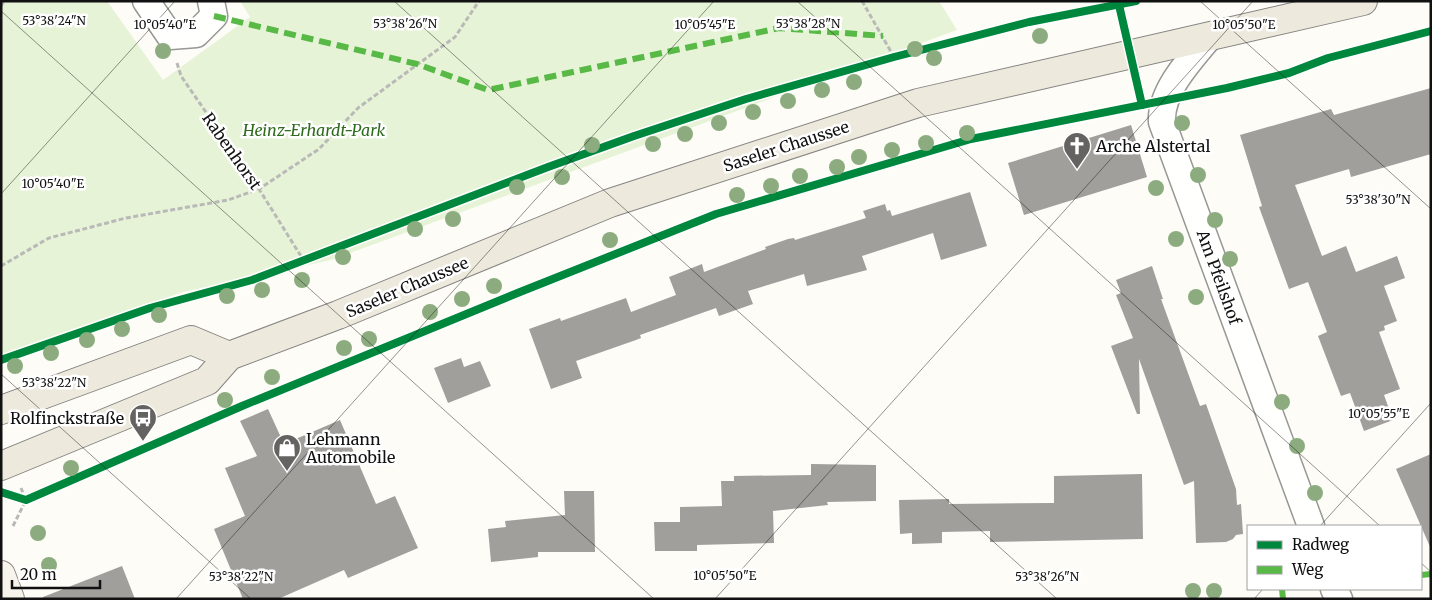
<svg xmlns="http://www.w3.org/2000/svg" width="1432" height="600" viewBox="0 0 1432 600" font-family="Merriweather,serif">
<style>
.green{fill:#e7f3d7}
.building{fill:#a19f9c}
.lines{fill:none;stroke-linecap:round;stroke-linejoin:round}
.minor-casing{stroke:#979795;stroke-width:29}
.secondary-casing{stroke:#8e8d8b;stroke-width:30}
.primary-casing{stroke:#858482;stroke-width:30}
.path{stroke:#b9b9b8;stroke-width:3;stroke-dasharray:5 2.5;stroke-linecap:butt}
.minor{stroke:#fffffe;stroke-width:26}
.secondary{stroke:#f6f4eb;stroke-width:28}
.primary{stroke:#ede9dc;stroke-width:28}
.quiet{stroke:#58b947;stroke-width:6;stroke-dasharray:12 6;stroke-linecap:butt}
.cycleway-casing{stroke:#fff;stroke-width:11}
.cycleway{stroke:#00873e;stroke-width:8}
.tree{fill:#8cac80}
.ticks{fill:none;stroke:#111;stroke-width:1;stroke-opacity:0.45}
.labels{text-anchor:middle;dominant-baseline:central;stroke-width:5;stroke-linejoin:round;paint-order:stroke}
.park-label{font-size:16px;font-style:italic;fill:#2f6b1f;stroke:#fff}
.street-label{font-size:16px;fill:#111;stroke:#fff}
.poi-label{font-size:16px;fill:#111;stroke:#fff;text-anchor:start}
.ticks-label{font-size:12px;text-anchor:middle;fill:#111;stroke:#fff;stroke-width:5;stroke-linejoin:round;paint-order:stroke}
</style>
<rect width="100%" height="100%" fill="#fdfcf7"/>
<path class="green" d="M1,1H107L163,80L250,17L240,1H939L957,30L331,260L183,292L1,354Z"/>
<g class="building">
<path d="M1431,88V154L1351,177L1349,169L1295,185L1322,256L1346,246L1356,272L1397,256L1405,278L1384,286L1397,321L1384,326L1385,330L1379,332L1400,389L1384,395L1393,420L1364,431L1350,393L1341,396L1318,336L1327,332L1308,282L1289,289L1259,207L1262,206L1240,135L1331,109L1334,115Z"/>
<path d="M1131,125L1147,177L1024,215L1008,163Z"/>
<path d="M970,192L987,246L941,260L933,233L862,256L867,270L807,286L804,274L748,291L753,304L719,316L716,308L640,335L641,338L636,340L576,361L582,378L551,389L529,329L560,318L561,321L626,298L631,312L676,295L669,277L702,264L704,272L766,249L765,247L788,239L794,238L795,240L866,218L863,211L885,204L887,211L890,210L892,216Z"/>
<path d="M1152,266L1163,299H1161L1200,406L1206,404L1236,489L1237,505L1241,504L1243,534L1236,535L1233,539L1226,542L1196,543L1194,481L1184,485L1139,359L1140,414H1137L1111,346L1133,338L1116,295L1121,293L1116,280Z"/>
<path d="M461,358L464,367L480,361L491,386L448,403L434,368Z"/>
<path d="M268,409L284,444L340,420L376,504L395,496L418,548L348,578L344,570L278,599H243L214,529L245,516L225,468L257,456L240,421Z"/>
<path d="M1431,454V549L1396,469Z"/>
<path d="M811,464L876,465V501L827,502L828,505L773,511L774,543L697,545V551H655L654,522H680V507L722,506L721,481H734V476L811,475Z"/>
<path d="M1142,474L1143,539L990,542V531L942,532V543L912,544V533L900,534L899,500L949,499V504L1054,503V476Z"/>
<path d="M564,491H594L595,552H538V557L491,562L488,529L506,527L505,521L565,515Z"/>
<path d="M122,566L135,599H43V597Z"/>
</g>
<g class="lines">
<defs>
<g id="minor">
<path d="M146,1L170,36L196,34L214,16L211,1"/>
<path d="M1210,36C1191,59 1160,91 1162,122L1311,526"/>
<path d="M1334,589L1339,599"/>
</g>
<path id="secondary" d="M1,575L10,599"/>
<g id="primary">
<path d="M1,410L191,340L229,356"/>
<path d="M1,466L207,381L229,356L338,315L610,203L918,103L1363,1"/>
</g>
</defs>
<use href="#minor" class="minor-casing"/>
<use href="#secondary" class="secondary-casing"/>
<use href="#primary" class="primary-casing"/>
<g class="path">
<path d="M862,1L894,57"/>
<path d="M1,6L4,1"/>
<path d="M177,63L181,76L259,189L304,261"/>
<path d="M1,266L49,238L126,218L228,200L259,189L319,149L358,108L455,37L479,1"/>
<path d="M13,526L26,500L21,488"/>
</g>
<use href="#minor" class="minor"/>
<use href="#secondary" class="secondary"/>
<use href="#primary" class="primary"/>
<g class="quiet">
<path d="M214,16L417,64L488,90L779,28L883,36"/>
<path d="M1421,575L1431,574"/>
<path d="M1282,589L1283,599"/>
</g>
<defs>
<g id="cycleway">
<path d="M1119,5L1142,105"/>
<path d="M1,360L150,308L252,280L548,167L634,136L746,99L894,57L1029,22L1136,1"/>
<path d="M1,492L26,500L242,406L520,292L716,214L971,139L1227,88L1289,73L1328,58L1431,31"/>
</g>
</defs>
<use href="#cycleway" class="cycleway-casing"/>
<use href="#cycleway" class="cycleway"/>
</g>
<g class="tree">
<circle cx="1040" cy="36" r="8"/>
<circle cx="915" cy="49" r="8"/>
<circle cx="163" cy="51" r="8"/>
<circle cx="934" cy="58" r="8"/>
<circle cx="854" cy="82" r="8"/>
<circle cx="822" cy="90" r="8"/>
<circle cx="788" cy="101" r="8"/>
<circle cx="753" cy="112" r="8"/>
<circle cx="719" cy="123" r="8"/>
<circle cx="1182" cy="123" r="8"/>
<circle cx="967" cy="133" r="8"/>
<circle cx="685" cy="134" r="8"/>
<circle cx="926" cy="143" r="8"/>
<circle cx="653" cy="144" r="8"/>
<circle cx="592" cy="145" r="8"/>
<circle cx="892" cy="150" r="8"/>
<circle cx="859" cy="157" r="8"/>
<circle cx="837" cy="167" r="8"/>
<circle cx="1198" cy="175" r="8"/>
<circle cx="800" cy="176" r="8"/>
<circle cx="562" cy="177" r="8"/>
<circle cx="771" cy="186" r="8"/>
<circle cx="517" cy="187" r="8"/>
<circle cx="1156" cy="188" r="8"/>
<circle cx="737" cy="195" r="8"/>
<circle cx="453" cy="219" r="8"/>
<circle cx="1215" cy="220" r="8"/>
<circle cx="415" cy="229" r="8"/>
<circle cx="1176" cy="239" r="8"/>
<circle cx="610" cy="240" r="8"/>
<circle cx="343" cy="257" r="8"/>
<circle cx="1230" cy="259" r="8"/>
<circle cx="302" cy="280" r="8"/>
<circle cx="494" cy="286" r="8"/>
<circle cx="262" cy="290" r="8"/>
<circle cx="227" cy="296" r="8"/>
<circle cx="1196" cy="297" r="8"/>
<circle cx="462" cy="299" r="8"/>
<circle cx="430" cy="312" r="8"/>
<circle cx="159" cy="315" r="8"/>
<circle cx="122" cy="329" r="8"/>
<circle cx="369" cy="339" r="8"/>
<circle cx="87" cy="340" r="8"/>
<circle cx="344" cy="348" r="8"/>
<circle cx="51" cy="353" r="8"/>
<circle cx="15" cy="366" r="8"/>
<circle cx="272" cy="377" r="8"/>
<circle cx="225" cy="400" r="8"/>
<circle cx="1282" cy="402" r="8"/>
<circle cx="1297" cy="446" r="8"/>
<circle cx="71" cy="468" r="8"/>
<circle cx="1315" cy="493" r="8"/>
<circle cx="38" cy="533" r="8"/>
<circle cx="49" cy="565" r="8"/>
<circle cx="1193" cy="591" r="8"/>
<circle cx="1214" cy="591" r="8"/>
</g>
<path class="ticks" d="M394,1L1057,599M797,1L1380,526M1200,1L1431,209M1,11L654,599M1,194L175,1M1,374L251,599M1320,526L1431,403M1421,563L1431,572M176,599L714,1M715,599L1253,1M1254,599L1263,589"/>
<defs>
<symbol id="church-pin" viewBox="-11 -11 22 30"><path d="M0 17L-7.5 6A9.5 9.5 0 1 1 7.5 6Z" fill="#646362" stroke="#fff"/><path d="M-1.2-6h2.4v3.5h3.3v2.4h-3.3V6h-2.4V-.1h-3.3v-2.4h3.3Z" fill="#fff"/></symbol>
<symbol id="bus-pin" viewBox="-11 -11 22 30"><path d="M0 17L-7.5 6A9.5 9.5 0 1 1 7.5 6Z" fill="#646362" stroke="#fff"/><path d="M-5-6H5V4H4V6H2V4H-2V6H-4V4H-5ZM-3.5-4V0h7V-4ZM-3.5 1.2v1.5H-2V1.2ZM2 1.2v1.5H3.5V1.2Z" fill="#fff"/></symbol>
<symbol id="shop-pin" viewBox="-11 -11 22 30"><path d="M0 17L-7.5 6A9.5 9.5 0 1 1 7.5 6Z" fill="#646362" stroke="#fff"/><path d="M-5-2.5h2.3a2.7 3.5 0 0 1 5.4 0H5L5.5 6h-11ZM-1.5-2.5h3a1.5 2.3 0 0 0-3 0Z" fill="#fff"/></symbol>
</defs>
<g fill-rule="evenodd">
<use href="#church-pin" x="1061" y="130" width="32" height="43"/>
<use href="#bus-pin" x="127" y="402" width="32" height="43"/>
<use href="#shop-pin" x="271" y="432" width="32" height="43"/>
</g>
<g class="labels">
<g class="park-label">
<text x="314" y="130">Heinz-Erhardt-Park</text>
</g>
<g class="street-label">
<text transform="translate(786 146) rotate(-18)">Saseler Chaussee</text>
<text transform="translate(232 151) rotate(55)">Rabenhorst</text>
<text transform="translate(1219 277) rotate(70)">Am Pfeilshof</text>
<text transform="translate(407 287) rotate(-23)">Saseler Chaussee</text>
</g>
<g class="poi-label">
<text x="1096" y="146">Arche Alstertal</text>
<text x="124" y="418" text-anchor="end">Rolfinckstraße</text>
<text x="306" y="439">Lehmann<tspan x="306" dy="18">Automobile</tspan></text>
</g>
</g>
<g class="ticks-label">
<text x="54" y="25">53°38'24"N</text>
<text x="405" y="28">53°38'26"N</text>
<text x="808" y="28">53°38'28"N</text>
<text x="165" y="29">10°05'40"E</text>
<text x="705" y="29">10°05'45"E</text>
<text x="1244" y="29">10°05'50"E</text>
<text x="53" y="188">10°05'40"E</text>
<text x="1378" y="204">53°38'30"N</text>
<text x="54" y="387">53°38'22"N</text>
<text x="1379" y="418">10°05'55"E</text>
<text x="725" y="580">10°05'50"E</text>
<text x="241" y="581">53°38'22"N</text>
<text x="1047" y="581">53°38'26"N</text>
</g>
<rect width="1432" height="600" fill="none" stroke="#111111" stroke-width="5"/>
<rect x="1247" y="525" width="175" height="65" fill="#ffffff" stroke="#a0a0a0"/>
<rect x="1257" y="541" width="25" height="8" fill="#00873e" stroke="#a0a0a0"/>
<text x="1292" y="550" font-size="15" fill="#111111">Radweg</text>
<rect x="1257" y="566" width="25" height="8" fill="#58b947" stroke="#a0a0a0"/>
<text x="1292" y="575" font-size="15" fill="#111111">Weg</text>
<path d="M12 580v8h88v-8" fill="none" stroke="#111111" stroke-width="2.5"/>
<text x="20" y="580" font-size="15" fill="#111111" stroke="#ffffff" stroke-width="4" paint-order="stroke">20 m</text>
</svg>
